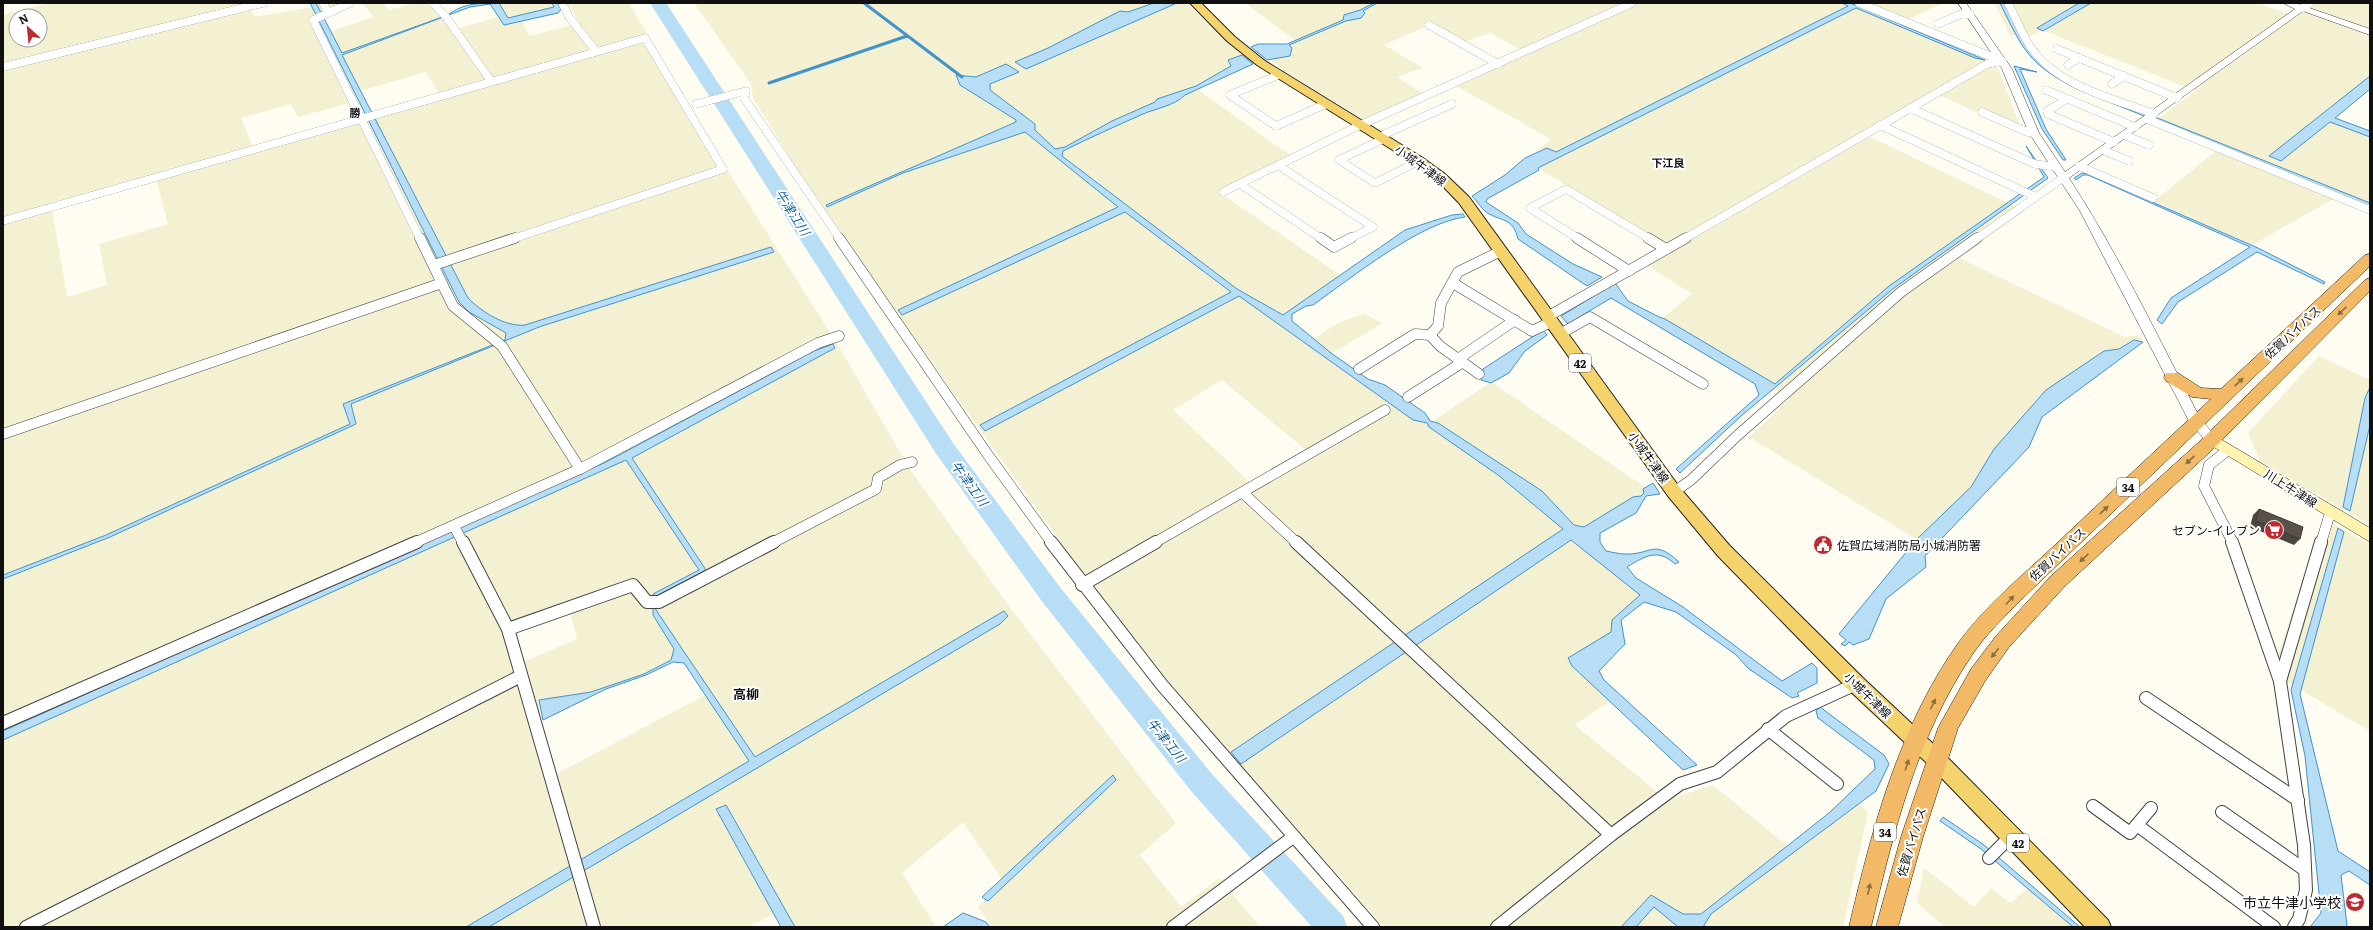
<svg xmlns="http://www.w3.org/2000/svg" width="2373" height="930" viewBox="0 0 2373 930" font-family="Literata,'Noto Sans JP',serif">
<style>
.farmland{fill:#f4f1d3;fill-rule:evenodd}
.water{fill:#b8def5;stroke:#4193ca}
.lines{fill:none;stroke-linecap:round;stroke-linejoin:round}
.stream{stroke:#4193ca;stroke-width:3}
.river{fill:#b8def5;fill-rule:evenodd}
.minor-far2-casing{stroke:#434343;stroke-width:8}
.minor-far1-casing{stroke:#434343;stroke-width:11}
.minor-casing{stroke:#434343;stroke-width:14}
.tertiary-casing{stroke:#434343;stroke-width:1}
.secondary-casing{stroke:#323232;stroke-width:1}
.primary-casing{stroke:#212121;stroke-width:2}
.trunk-casing{stroke:#212121;stroke-width:1}
.minor-far2{stroke:#fff;stroke-width:8}
.minor-far1{stroke:#fff;stroke-width:10}
.minor{stroke:#fff;stroke-width:12}
.tertiary{fill:#fff;fill-rule:evenodd}
.secondary{fill:#fcf4b0;fill-rule:evenodd}
.primary{fill:#f4d36d;fill-rule:evenodd}
.trunk{fill:#f2ba66;fill-rule:evenodd}
.wall{fill:#4c4641}
.building{fill:#58514c;stroke:#3e3935}
.oneway{fill:#8c6e3f}
.labels{text-anchor:middle;dominant-baseline:central;stroke-width:4;stroke-linejoin:round;paint-order:stroke}
.far-neighbourhood-label{font-size:11px;font-weight:bold;fill:#101010;stroke:#fff}
.shield{fill:#fff;stroke:#585858;stroke-width:1}
.shield-label{font-size:11px;font-weight:bold;fill:#101010}
.street-label{font-size:12px;fill:#101010;stroke:#fff}
.poi-label{font-size:12px;fill:#101010;stroke:#fff;text-anchor:end}
.water-label{font-size:13px;font-style:italic;fill:#1b659f;stroke:#fff}
.neighbourhood-label{font-size:13px;font-weight:bold;fill:#101010;stroke:#fff}
.near-poi-label{font-size:14px;fill:#101010;stroke:#fff;text-anchor:end}
</style>
<rect width="100%" height="100%" fill="#fffcf2"/>
<g class="farmland">
<path d="M50,3H258L249,5L255,17L314,7L313,3H345L318,13L329,32L374,17L362,3H383L389,10L415,3H426L443,18L451,31L501,16L491,3H629L728,171L838,345L909,468L1008,605L1176,823L1140,855L1181,907L1219,878L1260,927H992L978,907L1003,881L963,822L902,873L936,927H785L777,912L749,927H3V15ZM569,6L580,23L529,36L522,20ZM16,16H40V40H16ZM426,72L439,94L253,147L241,118L291,104L298,117L364,99L360,91ZM156,179L168,224L99,244L107,285L67,297L52,209ZM568,604L577,639L512,667L502,629ZM681,656L707,694L547,779L529,716L647,674Z"/>
<path d="M694,3H1186L1247,60L1197,89L1291,156L1219,192L1343,277L1282,318L1310,341L1340,322L1364,314L1383,323L1329,355L1430,423L1491,382L1651,491L1580,537L1646,592L1615,619V640L1585,669L1614,698L1575,725L1667,800L1713,785L1789,847L1856,800L1868,813L1843,927H1384L1161,676L1087,579L820,206L753,98L751,84ZM1222,380L1308,452L1252,484L1173,410Z"/>
<path d="M1245,3H1943L1906,21L1985,54L1997,67L2023,133L1939,95L1868,136L2025,211L1959,258L2125,337L2138,335L2142,340L2037,417L1938,536L1916,539L1749,437L1790,399L1659,321L1692,294L1646,264L1671,249L1526,161L1551,139L1456,86L1526,53L1491,33L1463,42L1431,24L1384,45L1423,68L1397,77L1425,95L1368,122L1286,72L1263,55L1296,41Z"/>
<path d="M1995,3H2257L2288,14L2299,5L2294,3H2370V89L2335,118L2370,131V212L2337,197L2252,245L2154,201L2221,147L2156,120L2196,91L2042,30L2031,36L2010,35Z"/>
<path d="M2319,356L2370,380V525L2260,461L2248,433Z"/>
<path d="M2324,518L2370,545V731L2272,673Z"/>
<path d="M1924,868L1974,907L1991,888L2010,903L2030,887L2072,924L2070,927H1945L1917,903Z"/>
</g>
<g class="water">
<path d="M310,3H316L342,53L448,15C463,3 480,3 499,3L508,18L554,7L552,3H557L561,9L558,13L504,25L490,4L470,7L342,55L468,298C482,312 505,327 525,325L771,247L774,252L539,327L351,404L356,424L110,537L3,579V575L106,535L350,424L343,404L505,340L506,333L469,312L459,302Z"/>
<path d="M1154,3H1177L1026,69L1015,62L1048,48L1120,11L1128,12Z"/>
<path d="M1374,3H1377L1363,11L1365,13L1361,18L1346,21L1289,45L1292,48L1290,56L1267,60L1251,47L1258,44H1287L1343,20L1344,15L1360,10Z"/>
<path d="M1842,3H1850L1985,60L1975,58L1856,8L1538,168L1539,170L1487,199L1486,202L1518,223L1526,234L1573,264L1602,277L1587,286L1518,239C1513,219 1505,222 1489,214C1483,211 1477,201 1472,196L1505,175L1525,158L1547,148L1556,152L1848,6Z"/>
<path d="M2000,3H2005L2029,50L2080,87L2370,203V207L2077,89C2028,64 2023,50 2000,3Z"/>
<path d="M2079,3H2091L2043,31L2037,28Z"/>
<path d="M1242,55L1253,64L1185,95C1174,106 1157,108 1143,114C1116,126 1089,138 1063,151L1062,156L1237,289L1283,315L1405,230L1452,215L1463,214L1465,217C1421,222 1351,278 1313,305L1306,306L1292,314V321L1331,353L1368,379L1385,385L1425,413L1430,421L1438,423L1542,491L1574,525L1584,527L1633,497L1641,496L1644,493L1643,489L1653,483L1660,494L1646,496L1636,513L1600,533V542L1606,551C1612,552 1619,554 1625,554C1652,555 1653,538 1679,562L1675,564C1658,548 1645,556 1627,567L1636,578L1683,607L1782,681L1812,663L1817,668V683L1797,693L1799,696L1792,698L1749,669L1735,654L1676,612L1644,602L1621,620L1625,644L1599,671L1604,680L1697,765L1683,770L1572,666L1568,658L1611,632L1612,620L1640,595L1571,540L1241,764L1231,752L1563,529L1498,475L1429,427L1427,423L1413,420L1239,296L985,431L980,425L1231,292L1125,212L902,315L898,310L1118,207L1025,132L903,173L827,207L826,205L1016,122V120L960,85L956,75L976,77L1006,64L1019,72L990,84V90L1035,124V130L1055,149L1065,147L1112,121L1155,102L1157,99L1196,86L1231,66L1228,60Z"/>
<path d="M2014,66L2037,72L2020,69L2046,129L2066,160H2063L2042,129Z"/>
<path d="M2370,76V89L2335,118L2370,131V137L2330,122L2281,161L2269,156Z"/>
<path d="M2026,146L2048,178L1894,288L1741,416L1680,473L1676,469L1759,395L1755,384L1611,298L1568,324L1561,316L1615,283L1628,301L1659,317L1665,319L1775,384L1889,286L2044,177Z"/>
<path d="M2082,173L2088,174L2258,248L2325,282L2324,284L2257,252L2178,302L2162,324L2157,320L2171,298L2250,247L2088,175H2083L2076,180L2074,178Z"/>
<path d="M1543,330L1547,335L1525,351L1509,373L1491,383L1481,380L1483,369Z"/>
<path d="M2134,340L2143,342L2042,417L2029,447L1925,556L1926,567L1886,599L1869,639L1853,645L1849,642L1845,646L1841,644L1846,640L1839,634L1917,539L1971,487L1994,449L2046,390L2104,351L2119,349Z"/>
<path d="M833,344L835,348L632,458L706,570L656,596V610L755,757L1004,611L1008,616L1000,624L489,927H466L749,761L684,663L673,662L646,675L606,689L543,720L539,700L591,692L644,674L671,660L674,649L653,615V594L699,570L626,460L3,740V731L604,463L814,351Z"/>
<path d="M2370,387V425L2350,511L2343,507L2365,398Z"/>
<path d="M2338,528L2344,532L2300,694L2338,851L2370,872V885L2349,871L2341,875L2347,925L2345,927H2310L2321,913L2305,756L2291,690Z"/>
<path d="M1820,707L1884,755L1889,764L1876,791L1711,914L1703,927H1678L1654,907L1636,927H1621L1651,895L1683,914H1701L1829,813L1875,769L1874,760L1818,718L1816,711Z"/>
<path d="M1113,775L1116,780L988,901L982,897Z"/>
<path d="M726,805L795,927H781L716,809Z"/>
<path d="M1943,817L1984,845L2080,927H2073L1981,849L1940,821Z"/>
<path d="M963,913L986,922L990,927H943Z"/>
</g>
<g class="lines">
<g class="stream">
<path d="M864,3L962,77"/>
<path d="M769,83L907,36"/>
</g>
<path class="river" d="M650,3H666L953,443L1059,586L1211,773L1343,916L1347,927H1312L1191,791L1041,600L937,455Z"/>
<defs>
<g id="minor-far2">
<path d="M323,3L328,12"/>
<path d="M350,3L313,20L420,239"/>
<path d="M433,3L446,17L491,81"/>
<path d="M562,3L569,17L596,51"/>
<path d="M1859,3L2002,61"/>
<path d="M2008,3C2016,18 2022,35 2032,49C2060,87 2112,98 2154,114"/>
<path d="M2302,8L2310,3"/>
<path d="M1938,24L1961,14H1970"/>
<path d="M1429,25L1498,64"/>
<path d="M2057,49L2177,98"/>
<path d="M2068,65L2079,58"/>
<path d="M3,67L263,3"/>
<path d="M1278,75L1230,95L1276,126L1326,104"/>
<path d="M2112,84L2124,76"/>
<path d="M2046,90L2135,127"/>
<path d="M2067,99L2047,111L2048,114L2114,142"/>
<path d="M696,104L746,91L744,98L840,239"/>
<path d="M1910,108L2035,164L2057,167"/>
<path d="M1982,112L2027,132L2034,133"/>
<path d="M2147,119L2370,210"/>
<path d="M1880,125L2036,197"/>
<path d="M2124,135L2149,145"/>
<path d="M2103,150L2129,161"/>
<path d="M1419,161L1375,183L1339,160L1383,139L1385,134L1452,104"/>
<path d="M1279,166L1373,227L1349,239"/>
<path d="M2079,166L2153,198"/>
<path d="M1240,184L1322,239"/>
<path d="M1223,192L1356,127L1632,3"/>
<path d="M3,221L645,38L723,169L512,239"/>
<path d="M1579,239L1530,208L1566,189L1650,239"/>
<path d="M1684,239L1987,64L2002,61"/>
<path d="M1976,239L2064,177"/>
</g>
<g id="minor-far1">
<path d="M420,238L453,306L502,346L580,469"/>
<path d="M839,238L988,455L1052,543"/>
<path d="M1321,238L1334,247L1351,238"/>
<path d="M1577,238L1629,271"/>
<path d="M1648,238L1666,249"/>
<path d="M434,265L515,238"/>
<path d="M1453,283L1532,331L1551,322"/>
<path d="M1547,317L1686,238"/>
<path d="M1560,334L1590,317L1703,384"/>
<path d="M1430,335L1440,346L1479,374"/>
<path d="M1458,359L1515,320"/>
<path d="M1359,369L1415,334L1430,335L1438,326L1441,303L1458,272L1501,251"/>
<path d="M1408,397L1463,362"/>
<path d="M3,434L442,283"/>
<path d="M2228,450L2209,465L2204,486L2233,543"/>
<path d="M1674,492L1691,480L1738,435L1901,292L1977,238"/>
<path d="M1243,493L1297,543"/>
<path d="M454,526L463,543"/>
<path d="M414,543L580,469L818,343L839,336"/>
<path d="M772,543L876,489L878,478L900,465L912,462"/>
<path d="M1154,543L1385,410"/>
<path d="M2321,543L2330,513"/>
</g>
<g id="minor">
<path d="M463,542L508,629L594,927"/>
<path d="M1051,542L1162,685L1373,927"/>
<path d="M1296,542L1611,835"/>
<path d="M2232,542L2280,681L2304,845L2306,890L2299,919L2294,927"/>
<path d="M1082,585L1156,542"/>
<path d="M508,629L633,585L647,602H659L774,542"/>
<path d="M2280,681L2321,542"/>
<path d="M2146,698L2298,800"/>
<path d="M3,723L417,542"/>
<path d="M1768,729L1837,784"/>
<path d="M2093,806L2130,833L2151,808"/>
<path d="M2222,812L2305,870"/>
<path d="M2137,825L2274,927"/>
<path d="M1989,858L2011,836"/>
<path d="M26,927L521,676"/>
<path d="M1173,927L1293,837"/>
<path d="M1497,927L1611,835L1680,784L1717,772L1786,716L1856,684"/>
</g>
<path id="tertiary" d="M1958,3H1966L2012,69L2039,133L2065,172L2295,9L2283,3H2295L2370,29V35L2303,11L2069,178C2119,255 2159,339 2201,420L2218,439L2217,442H2207L2190,423L2080,211L2029,133L2002,69Z"/>
<path id="secondary" d="M2212,434L2370,528V542L2207,443L2205,439L2207,435Z"/>
<path id="primary" d="M1190,3H1201L1235,37L1265,61L1423,158L1445,174L1469,197L1680,488L1730,546L1863,678L1944,754L2108,920L2111,927H2085L1930,766L1849,690L1718,556L1668,496L1459,203L1437,180L1415,164L1257,65L1227,41Z"/>
<g id="trunk">
<path d="M2370,254V266L2023,598C2005,616 1986,634 1972,655C1917,736 1893,833 1871,927H1849C1872,829 1899,726 1959,642C1985,606 2022,576 2054,546C2106,497 2158,448 2211,399L2192,397L2166,381L2164,377L2166,373H2178L2201,388L2221,389L2365,255Z"/>
<path d="M2370,278V291L2211,451L2065,586L2009,647L1985,681L1958,728L1923,837L1898,927H1876L1901,837L1938,728L1971,669L1996,636L2052,575L2199,442L2365,280Z"/>
</g>
</defs>
<use href="#minor-far2" class="minor-far2-casing"/>
<use href="#minor-far1" class="minor-far1-casing"/>
<use href="#minor" class="minor-casing"/>
<use href="#tertiary" class="tertiary-casing"/>
<use href="#secondary" class="secondary-casing"/>
<use href="#primary" class="primary-casing"/>
<use href="#trunk" class="trunk-casing"/>
<use href="#minor-far2" class="minor-far2"/>
<use href="#minor-far1" class="minor-far1"/>
<use href="#minor" class="minor"/>
<use href="#tertiary" class="tertiary"/>
<use href="#secondary" class="secondary"/>
<use href="#primary" class="primary"/>
<use href="#trunk" class="trunk"/>
</g>
<path class="wall" d="M2259,509L2300,539L2294,545L2250,527L2253,515Z"/>
<path class="building" d="M2259,509L2303,527L2300,539L2256,521Z"/>
<defs><path id="oneway-solid" d="M-6-.8H1V-3.2L6.5 0L1 3.2V.8H-6Z"/></defs>
<g class="oneway">
<use href="#oneway-solid" transform="translate(2342 311) rotate(135)"/>
<use href="#oneway-solid" transform="translate(2239 382) rotate(-43)"/>
<use href="#oneway-solid" transform="translate(2190 460) rotate(137)"/>
<use href="#oneway-solid" transform="translate(2104 510) rotate(-43)"/>
<use href="#oneway-solid" transform="translate(2084 558) rotate(137)"/>
<use href="#oneway-solid" transform="translate(2010 600) rotate(-48)"/>
<use href="#oneway-solid" transform="translate(1995 653) rotate(128)"/>
<use href="#oneway-solid" transform="translate(1933 704) rotate(-64)"/>
<use href="#oneway-solid" transform="translate(1907 765) rotate(-72)"/>
<use href="#oneway-solid" transform="translate(1869 889) rotate(-77)"/>
</g>
<defs>
<symbol id="supermarket-disc" viewBox="-11 -11 22 22"><circle r="9.5" fill="#bc2b31" stroke="#fff"/><path d="M-6-5.5h2.5l.6 2H6L4.5 2H-2.5L-4.4-4H-6ZM-1.5 3.2a1.3 1.3 0 1 0 .1 0ZM3 3.2a1.3 1.3 0 1 0 .1 0Z" fill="#fff"/></symbol>
<symbol id="civic-disc" viewBox="-11 -11 22 22"><circle r="9.5" fill="#bc2b31" stroke="#fff"/><path d="M-.6-6.5H3V-4.5H.6V-3L4-1V1h2V6H-6V1h2V-1L-.6-3ZM-1.2 2.5V6h2.4V2.5Z" fill="#fff"/></symbol>
<symbol id="school-disc" viewBox="-11 -11 22 22"><circle r="9.5" fill="#bc2b31" stroke="#fff"/><path d="M0-5L7-2L0 1L-7-2ZM-4 1L0 2.5L4 1V4Q0 6-4 4Z" fill="#fff"/></symbol>
</defs>
<g fill-rule="evenodd">
<use href="#supermarket-disc" x="2263" y="519" width="22" height="22"/>
<use href="#civic-disc" x="1812" y="534" width="22" height="22"/>
<use href="#school-disc" x="2344" y="891" width="22" height="22"/>
</g>
<g class="labels">
<g class="far-neighbourhood-label">
<text x="355" y="112">勝</text>
<text x="1668" y="162">下江良</text>
</g>
<g class="shield">
<rect x="1569" y="354" width="22" height="18" rx="3"/>
<rect x="2117" y="478" width="22" height="18" rx="3"/>
<rect x="1874" y="823" width="22" height="18" rx="3"/>
<rect x="2007" y="834" width="22" height="18" rx="3"/>
</g>
<g class="shield-label">
<text x="1580" y="363">42</text>
<text x="2128" y="487">34</text>
<text x="1885" y="832">34</text>
<text x="2018" y="843">42</text>
</g>
<g class="street-label">
<text transform="translate(1421 165) rotate(36)">小城牛津線</text>
<text transform="translate(2292 332) rotate(-43)">佐賀バイパス</text>
<text transform="translate(1649 457) rotate(54)">小城牛津線</text>
<text transform="translate(2291 488) rotate(32)">川上牛津線</text>
<text transform="translate(2057 554) rotate(-43)">佐賀バイパス</text>
<text transform="translate(1868 695) rotate(44)">小城牛津線</text>
<text transform="translate(1911 842) rotate(-73)">佐賀バイパス</text>
</g>
<g class="poi-label">
<text x="2260" y="530">セブン-イレブン</text>
<text x="1837" y="545" text-anchor="start">佐賀広域消防局小城消防署</text>
</g>
<g class="water-label">
<text transform="translate(793 212) rotate(57)">牛津江川</text>
<text transform="translate(970 483) rotate(54)">牛津江川</text>
<text transform="translate(1167 740) rotate(51)">牛津江川</text>
</g>
<g class="neighbourhood-label">
<text x="746" y="693">高柳</text>
</g>
<g class="near-poi-label">
<text x="2341" y="902">市立牛津小学校</text>
</g>
</g>
<rect width="2373" height="930" fill="none" stroke="#101010" stroke-width="8"/>
<g transform="translate(28 28) rotate(333)"><circle r="19" fill="#ffffff" stroke="#9f9f9f"/>
<path d="M0-3L7 15L0 10L-7 15Z" fill="#bc2b31"/>
<text y="-6" font-size="11" font-weight="bold" text-anchor="middle" fill="#101010">N</text>
</g>
</svg>
